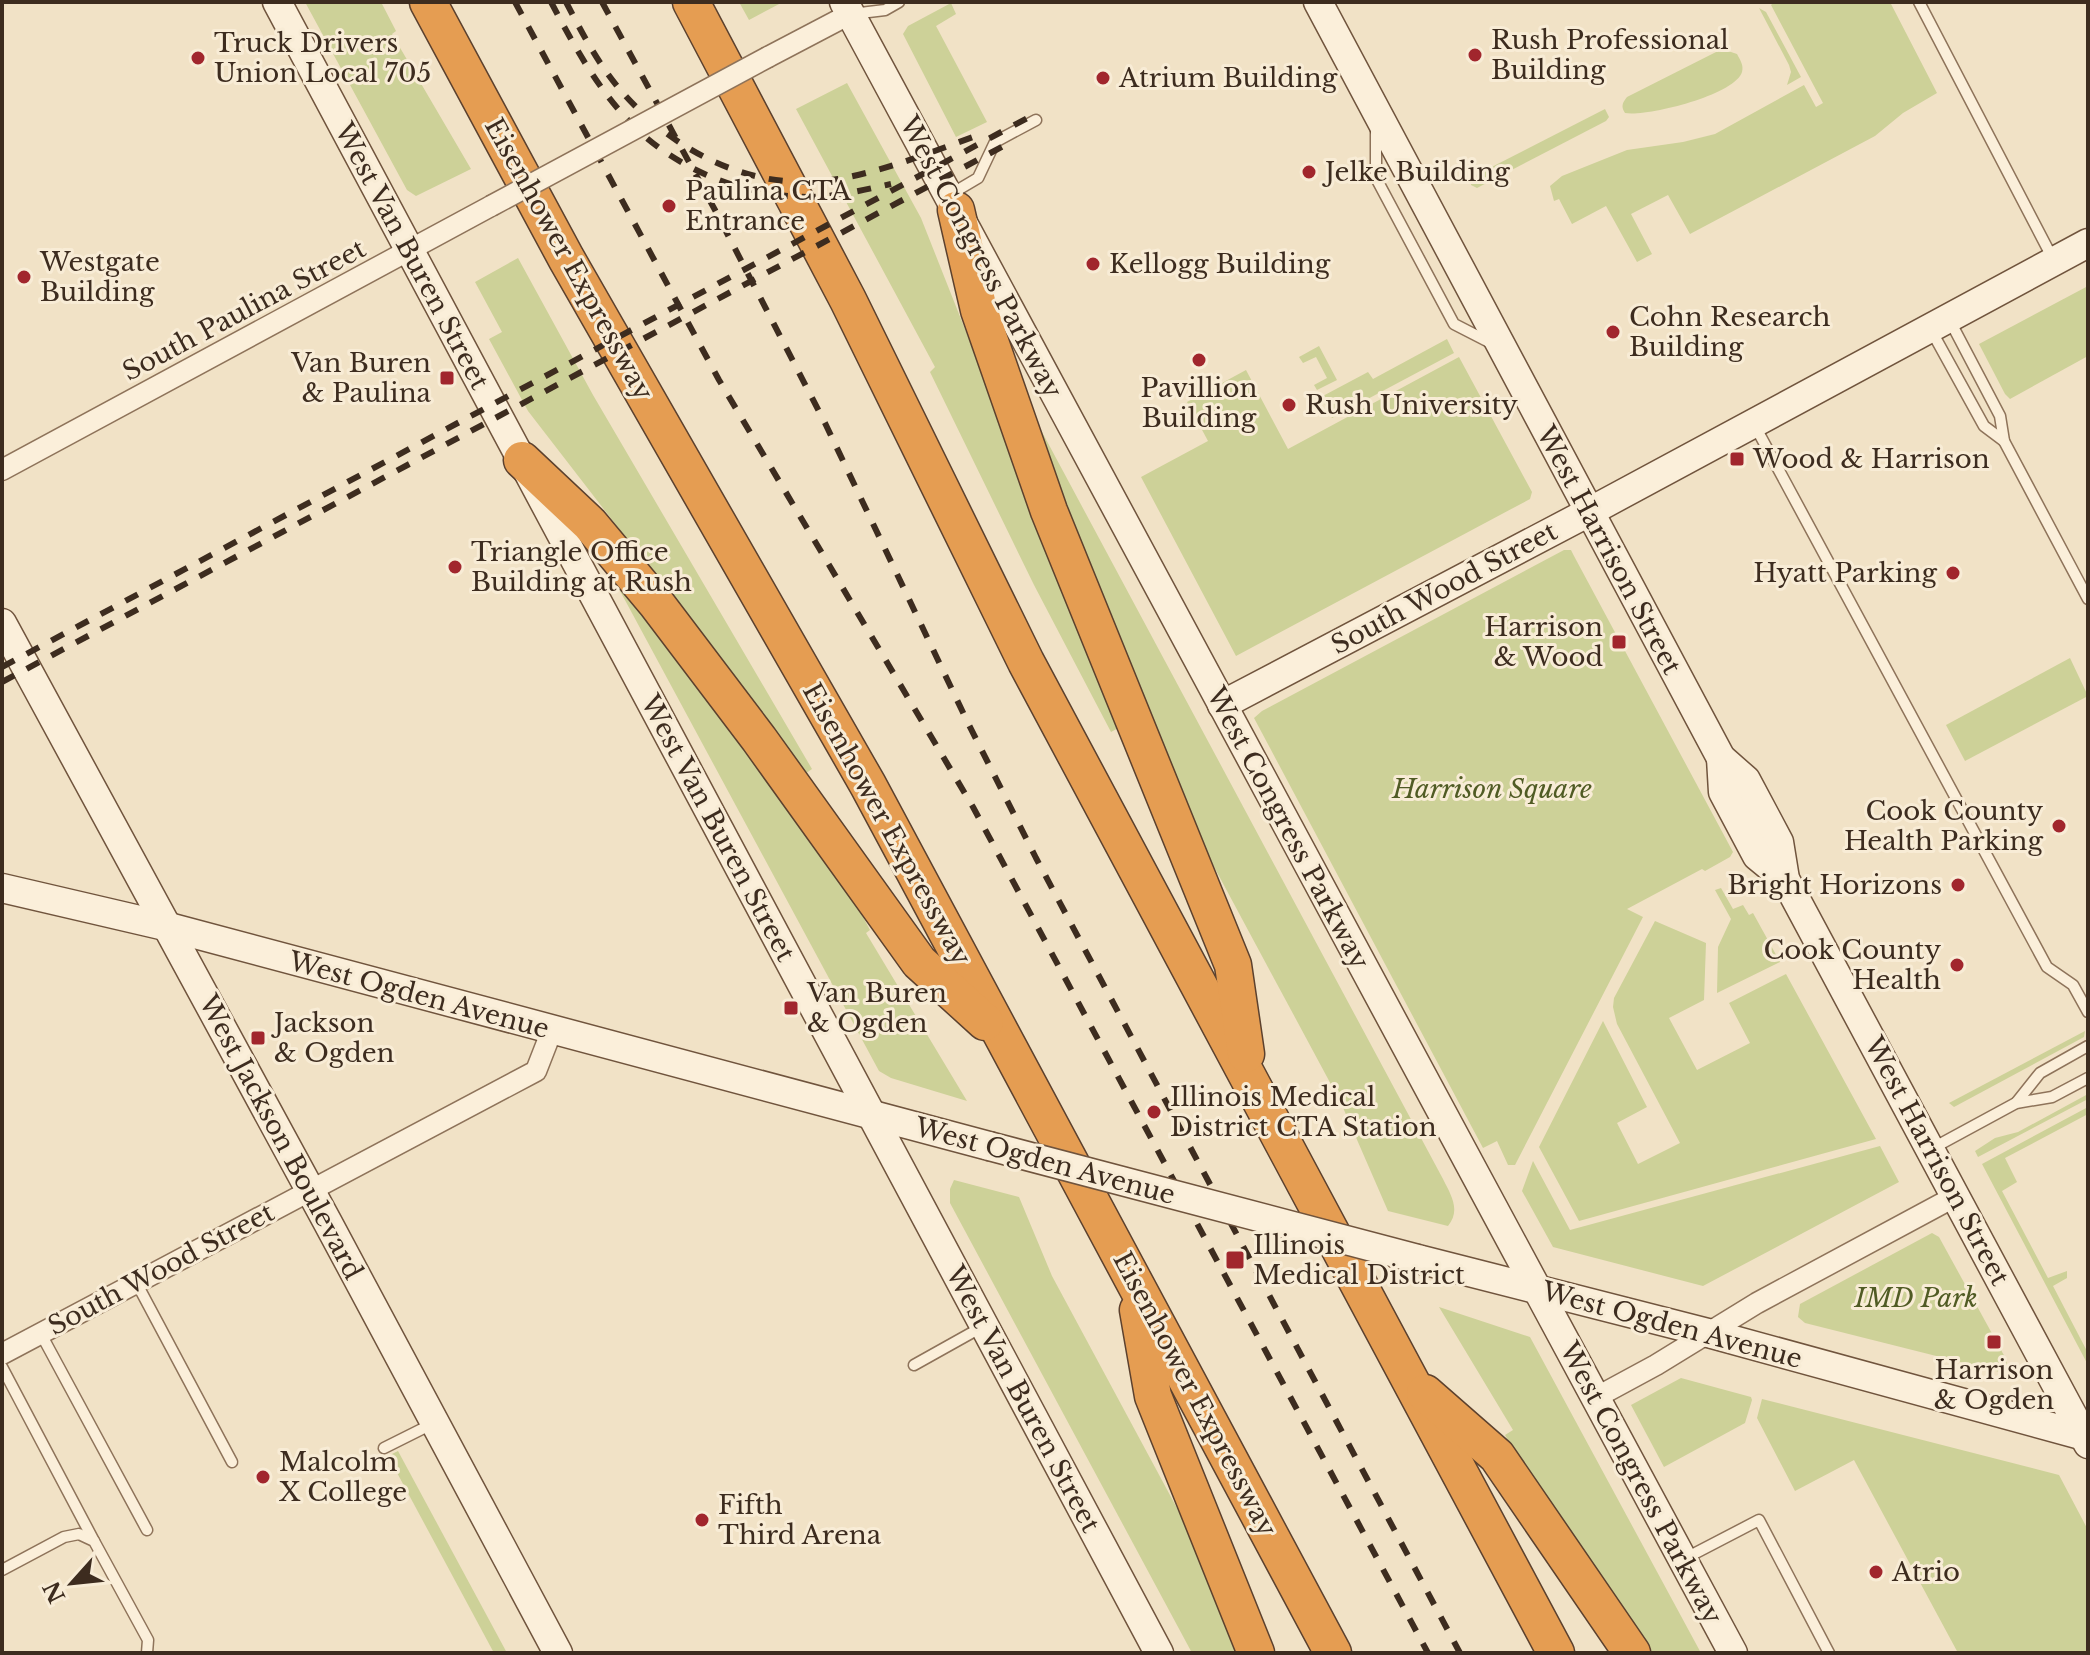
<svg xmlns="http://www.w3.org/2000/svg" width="2090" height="1655" viewBox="0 0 2090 1655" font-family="'Libre Baskerville',serif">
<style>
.green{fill:#cdd198}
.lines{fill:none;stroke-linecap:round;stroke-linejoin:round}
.lane-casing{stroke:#8e735a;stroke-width:13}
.street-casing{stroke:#8e735a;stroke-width:23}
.secondary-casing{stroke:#70543d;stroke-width:31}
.highway-casing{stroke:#5c412e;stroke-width:39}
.lane{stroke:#fbefda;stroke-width:10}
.street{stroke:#fbefda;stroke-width:20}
.secondary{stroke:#fbefda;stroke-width:28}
.highway{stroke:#e59d52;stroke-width:36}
.rail{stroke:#3d2c1f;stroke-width:6;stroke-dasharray:14 14;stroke-linecap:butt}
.street-bridge-casing{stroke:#8e735a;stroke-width:23;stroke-linecap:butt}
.secondary-bridge-casing{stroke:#70543d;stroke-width:31;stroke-linecap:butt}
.street-bridge{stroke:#fbefda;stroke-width:20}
.secondary-bridge{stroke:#fbefda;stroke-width:28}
.poi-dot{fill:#a1262d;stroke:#f8ecd6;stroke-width:3}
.labels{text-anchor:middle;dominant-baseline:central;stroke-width:6;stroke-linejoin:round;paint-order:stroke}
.poi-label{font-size:26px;fill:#3d2c1f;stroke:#f8ecd6;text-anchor:start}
.street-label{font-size:26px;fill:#3d2c1f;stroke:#f8ecd6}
.park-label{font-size:26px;font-style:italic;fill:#505b24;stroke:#f8ecd6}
</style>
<rect width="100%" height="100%" fill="#f1e2c6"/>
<g class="green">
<path d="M305,2H381L396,31L392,34L471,169L416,196L407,190Z"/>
<path d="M739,2H783L749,20Z"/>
<path d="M1774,2H1890L1937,93L1903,113L1875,136L1690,234L1668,195L1631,214L1652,254L1637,262L1606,206L1572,224L1559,199L1554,201L1550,186L1562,176L1627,150L1683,142L1715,134L1804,85L1816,107L1823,103L1771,5Z"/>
<path d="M951,3L956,14L936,26L987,122L956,137L903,34L908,26Z"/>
<path d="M1759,8L1766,12L1801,77L1787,85L1791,72L1789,65Z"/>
<path d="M1722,49L1737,54C1740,60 1744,65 1742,72C1735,95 1647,117 1625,113C1621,107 1622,103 1627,97Z"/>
<path d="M847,83L921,218L1122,726L1111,732L1034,585L930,372L935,367L796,109Z"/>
<path d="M1605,109L1609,117L1606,121L1477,188L1471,185V179L1476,175Z"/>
<path d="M518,258L593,395L812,769L802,776L657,578L528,411L489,339L502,332L475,282Z"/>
<path d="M2088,286V356L2010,399L2005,394L1979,344Z"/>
<path d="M1447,339L1454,353L1332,418L1321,397L1368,372L1373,379Z"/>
<path d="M1319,346L1337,380L1317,390L1314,385L1327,378L1316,357L1303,363L1299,357Z"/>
<path d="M1459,357L1532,492L1530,499L1236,656L1141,477L1208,441L1187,402L1246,370L1288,449Z"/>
<path d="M1034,417L1443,1179C1451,1195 1461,1210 1448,1226L1388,1211L1341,1103L1212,863L1177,789L1076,539Z"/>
<path d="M1564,550H1571L1574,556L1733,852L1730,857L1705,871L1702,869L1627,909L1643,917L1515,1165H1508L1497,1141L1483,1148L1254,718L1262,711Z"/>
<path d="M623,584L831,857L870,930L866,933L967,1101L891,1078L879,1071L619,589Z"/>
<path d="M2070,658L2088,696L1965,761L1946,725Z"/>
<path d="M1721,888L1733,909L1743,905L1749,915L1753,913L1780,962L1717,993L1718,947L1731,919L1715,890Z"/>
<path d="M1655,921L1706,943L1704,1000L1669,1018L1697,1070L1750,1043L1729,1003L1786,974L1876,1139L1579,1221L1539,1147L1603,1021L1647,1107L1617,1123L1638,1164L1680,1143L1617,1024L1613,1007L1614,998Z"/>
<path d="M2085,1031L2084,1037L1954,1107L1949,1103Z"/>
<path d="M2088,1094V1099L1978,1157L1975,1151L1995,1138L2018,1132Z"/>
<path d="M2088,1107V1114L2005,1158L2017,1182L2002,1191L2048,1278L2067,1271V1278L2053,1286L2088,1353V1365L1982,1164Z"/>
<path d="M1880,1146L1899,1182L1703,1286L1553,1247L1522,1191L1533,1161L1570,1230Z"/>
<path d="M954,1180L1019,1197L1052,1276L1199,1549L1244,1653H1192L950,1203V1189Z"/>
<path d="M1932,1233L1939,1237L2006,1359L2007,1365L2000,1372L1996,1371L1805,1323L1798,1317L1800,1304Z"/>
<path d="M1439,1307L1530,1337L1701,1653H1648L1552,1516L1505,1435L1513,1430Z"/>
<path d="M1681,1378L1751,1397L1752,1400L1745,1423L1664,1467L1631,1405Z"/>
<path d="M1762,1399L2059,1475L2088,1530V1653H1958L1854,1460L1795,1491L1757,1418Z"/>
<path d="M398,1451L507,1653H494L388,1456Z"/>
</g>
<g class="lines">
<defs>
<g id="lane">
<path d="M1919,2L2053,259"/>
<path d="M852,14L885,10L899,2"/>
<path d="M1376,128V178L1454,324L1493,344"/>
<path d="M951,194L978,178L995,142L1036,120"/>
<path d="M1949,319L2000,416L2004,441L2088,599"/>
<path d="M1931,330L1984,426L2004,441"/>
<path d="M1755,426L2047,967L2073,985L2088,1012"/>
<path d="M2016,1103L2040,1073L2088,1046"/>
<path d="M1933,1148L2016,1103L2052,1097L2088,1078"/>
<path d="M136,1282L232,1462"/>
<path d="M41,1334L147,1530"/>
<path d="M914,1365L982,1327"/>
<path d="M2,1367L94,1541"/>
<path d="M384,1448L432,1424"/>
<path d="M1684,1559L1759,1520L1829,1653"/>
<path d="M2,1570L64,1537L79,1534L94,1541L148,1640L147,1653"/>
</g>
<g id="street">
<path d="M768,57L850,14"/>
<path d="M2,470L491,206"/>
<path d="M2,1354L536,1071L552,1030"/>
<path d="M1595,1398L1656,1365L1757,1303L1956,1196"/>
</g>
<g id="secondary">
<path d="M277,2L1159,1653"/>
<path d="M844,2L1733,1653"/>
<path d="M1318,2L1721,758L1746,780L1779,842L1785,879L2088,1444"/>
<path d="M2,623L328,1223L558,1653"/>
<path d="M1222,705L1589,512L2088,243"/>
<path d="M1721,758L1723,792L1757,856L1785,879"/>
<path d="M2,888L165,926L989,1146"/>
<path d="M1418,1259L1708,1333L2088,1437"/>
</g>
<g id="highway">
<path d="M428,2L566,258L868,785L1333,1653"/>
<path d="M691,2L848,300L1026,662L1556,1653"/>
<path d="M956,210L979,310L1049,511L1233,965L1246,1054"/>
<path d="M522,460L590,524L656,603L759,739L919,962L985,1022"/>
<path d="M1138,1310L1153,1396L1256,1653"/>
<path d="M1425,1393L1497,1456L1632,1653"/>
</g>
</defs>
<use href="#lane" class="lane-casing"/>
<use href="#street" class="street-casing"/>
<use href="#secondary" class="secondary-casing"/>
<use href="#highway" class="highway-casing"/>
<use href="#lane" class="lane"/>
<use href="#street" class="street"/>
<use href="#secondary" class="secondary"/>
<use href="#highway" class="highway"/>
<g class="rail">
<path d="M515,2L719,380L973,807L1428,1653"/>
<path d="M551,2C571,40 591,77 619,110C663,164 737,196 807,197C835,197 863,190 891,184"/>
<path d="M566,2C581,31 596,60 617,86C670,150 752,194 838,179C884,171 929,153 973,137"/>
<path d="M602,2L715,210L825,423L968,723L1036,858L1460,1653"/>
<path d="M2,667L1033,115"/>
<path d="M2,682L1011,142"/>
</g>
<defs>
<path id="street-bridge" d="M491,206L768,57"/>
<path id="secondary-bridge" d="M989,1146L1418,1259"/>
</defs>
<use href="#street-bridge" class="street-bridge-casing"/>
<use href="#secondary-bridge" class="secondary-bridge-casing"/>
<use href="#street-bridge" class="street-bridge"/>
<use href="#secondary-bridge" class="secondary-bridge"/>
</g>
<g class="poi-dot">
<circle cx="1475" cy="55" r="8"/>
<circle cx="198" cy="58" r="8"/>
<circle cx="1103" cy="78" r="8"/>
<circle cx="1309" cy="172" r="8"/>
<circle cx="669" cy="206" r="8"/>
<circle cx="1093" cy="264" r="8"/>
<circle cx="24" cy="277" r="8"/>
<circle cx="1613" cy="332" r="8"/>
<circle cx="1199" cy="360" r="8"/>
<rect x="439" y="370" width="16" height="16" rx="4"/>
<circle cx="1289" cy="405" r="8"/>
<rect x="1729" y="451" width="16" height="16" rx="4"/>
<circle cx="455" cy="567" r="8"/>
<circle cx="1953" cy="573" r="8"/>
<rect x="1611" y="634" width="16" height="16" rx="4"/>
<circle cx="2059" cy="826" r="8"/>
<circle cx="1958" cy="885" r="8"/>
<circle cx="1957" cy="965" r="8"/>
<rect x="783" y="1000" width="16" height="16" rx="4"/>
<rect x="250" y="1030" width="16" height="16" rx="4"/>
<circle cx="1154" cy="1112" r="8"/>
<rect x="1225" y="1250" width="20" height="20" rx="4"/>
<rect x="1986" y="1334" width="16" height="16" rx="4"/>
<circle cx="263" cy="1477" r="8"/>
<circle cx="702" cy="1520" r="8"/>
<circle cx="1876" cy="1572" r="8"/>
</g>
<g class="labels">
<g class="poi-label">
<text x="1491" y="40">Rush Professional<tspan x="1491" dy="30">Building</tspan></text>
<text x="214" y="43">Truck Drivers<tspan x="214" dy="30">Union Local 705</tspan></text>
<text x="1119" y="78">Atrium Building</text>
<text x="1325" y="172">Jelke Building</text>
<text x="685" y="191">Paulina CTA<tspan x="685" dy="30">Entrance</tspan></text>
<text x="40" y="262">Westgate<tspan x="40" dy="30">Building</tspan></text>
<text x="1109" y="264">Kellogg Building</text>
<text x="1629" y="317">Cohn Research<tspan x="1629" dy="30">Building</tspan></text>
<text x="431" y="363" text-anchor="end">Van Buren<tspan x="431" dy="30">&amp; Paulina</tspan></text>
<text x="1199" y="388" text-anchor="middle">Pavillion<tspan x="1199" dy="30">Building</tspan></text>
<text x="1305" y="405">Rush University</text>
<text x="1753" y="459">Wood &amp; Harrison</text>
<text x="471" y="552">Triangle Office<tspan x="471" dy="30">Building at Rush</tspan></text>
<text x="1937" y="573" text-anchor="end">Hyatt Parking</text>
<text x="1603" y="627" text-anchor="end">Harrison<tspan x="1603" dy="30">&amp; Wood</tspan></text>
<text x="2043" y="811" text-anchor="end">Cook County<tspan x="2043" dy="30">Health Parking</tspan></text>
<text x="1942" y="885" text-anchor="end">Bright Horizons</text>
<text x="1941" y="950" text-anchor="end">Cook County<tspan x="1941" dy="30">Health</tspan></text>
<text x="807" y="993">Van Buren<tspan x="807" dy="30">&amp; Ogden</tspan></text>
<text x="274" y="1023">Jackson<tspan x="274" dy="30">&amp; Ogden</tspan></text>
<text x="1170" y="1097">Illinois Medical<tspan x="1170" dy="30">District CTA Station</tspan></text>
<text x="1253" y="1245">Illinois<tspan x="1253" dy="30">Medical District</tspan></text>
<text x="1994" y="1370" text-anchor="middle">Harrison<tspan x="1994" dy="30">&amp; Ogden</tspan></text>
<text x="279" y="1462">Malcolm<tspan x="279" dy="30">X College</tspan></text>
<text x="718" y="1505">Fifth<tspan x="718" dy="30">Third Arena</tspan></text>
<text x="1892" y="1572">Atrio</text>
</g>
<g class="street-label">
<text transform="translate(412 256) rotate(62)">West Van Buren Street</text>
<text transform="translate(981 257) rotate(62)">West Congress Parkway</text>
<text transform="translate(569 259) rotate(61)">Eisenhower Expressway</text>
<text transform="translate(244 310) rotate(-28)">South Paulina Street</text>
<text transform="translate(1609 550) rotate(62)">West Harrison Street</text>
<text transform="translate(1444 588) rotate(-28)">South Wood Street</text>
<text transform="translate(887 824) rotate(61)">Eisenhower Expressway</text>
<text transform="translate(718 828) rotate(62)">West Van Buren Street</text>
<text transform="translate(1288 828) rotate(62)">West Congress Parkway</text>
<text transform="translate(419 995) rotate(15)">West Ogden Avenue</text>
<text transform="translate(281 1137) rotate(62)">West Jackson Boulevard</text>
<text transform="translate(1045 1161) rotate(15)">West Ogden Avenue</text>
<text transform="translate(1937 1161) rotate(62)">West Harrison Street</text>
<text transform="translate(161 1269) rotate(-28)">South Wood Street</text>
<text transform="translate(1672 1325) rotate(15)">West Ogden Avenue</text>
<text transform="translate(1195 1394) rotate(62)">Eisenhower Expressway</text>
<text transform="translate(1023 1399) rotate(62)">West Van Buren Street</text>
<text transform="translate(1641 1483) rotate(62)">West Congress Parkway</text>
</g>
<g class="park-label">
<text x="1492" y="789">Harrison Square</text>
<text x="1916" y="1298">IMD Park</text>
</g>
</g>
<rect width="2090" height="1655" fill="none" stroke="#3d2c1f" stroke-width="8"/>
<g transform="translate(72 1583) rotate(243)" stroke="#f8ecd6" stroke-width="6" paint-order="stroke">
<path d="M0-6L14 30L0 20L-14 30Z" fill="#3d2c1f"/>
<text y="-12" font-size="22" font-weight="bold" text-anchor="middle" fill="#3d2c1f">N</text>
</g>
</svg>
